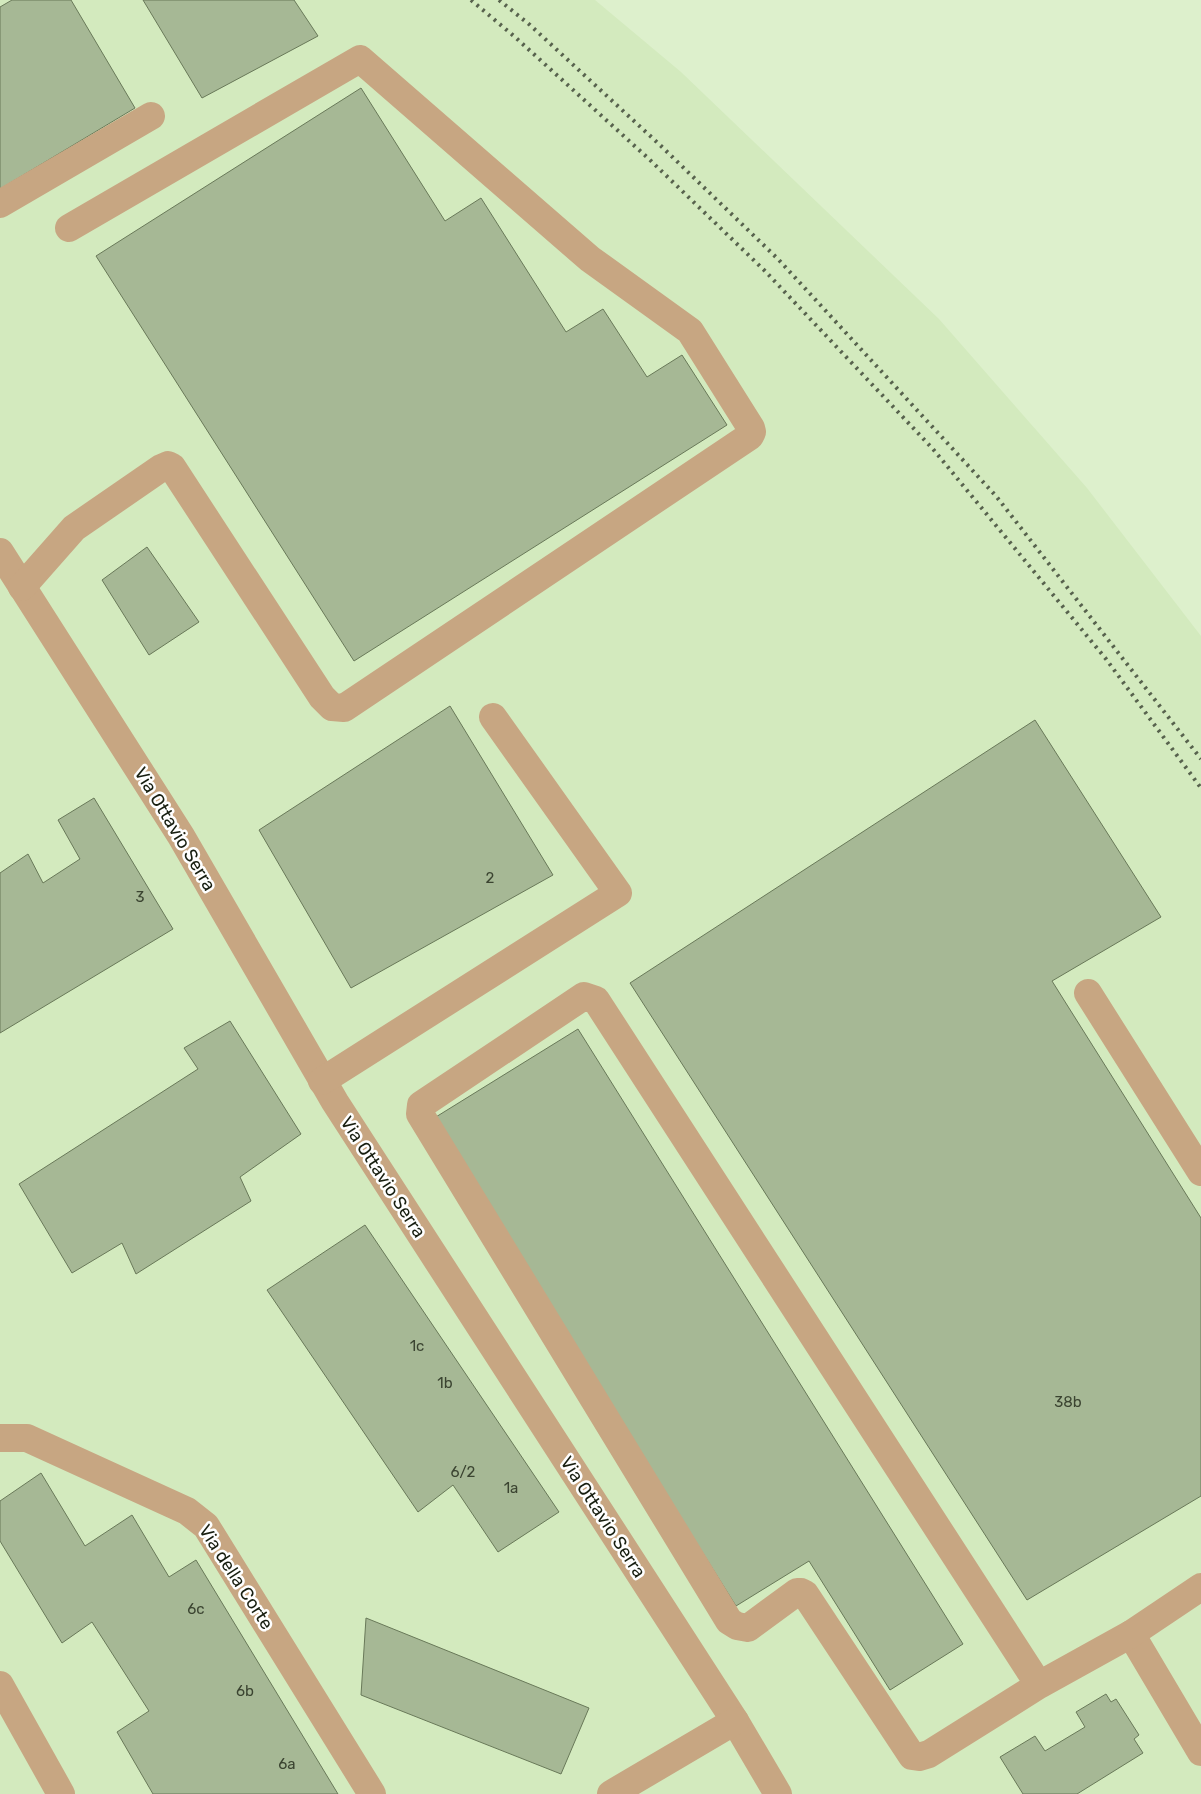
<svg xmlns="http://www.w3.org/2000/svg" width="1201" height="1794" viewBox="0 0 1201 1794" font-family="Rubik,sans-serif">
<style>
.built{fill:#d3eabe}
.building{fill:#a6b895;stroke:#697959}
.lines{fill:none;stroke-linecap:round;stroke-linejoin:round}
.minor{stroke:#c7a682;stroke-width:28}
.rail{stroke:#57624d;stroke-width:4;stroke-dasharray:2.5 5;stroke-linecap:butt}
.labels{text-anchor:middle;dominant-baseline:central;stroke-width:5;stroke-linejoin:round;paint-order:stroke}
.number-label{font-size:15px;fill:#3b4431}
.street-label{font-size:18px;fill:#171e10;stroke:#fff}
</style>
<rect width="100%" height="100%" fill="#ddf0cc"/>
<path class="built" d="M0,0H595L681,72L939,319L1087,488L1201,636V1794H0Z"/>
<g class="building">
<path d="M12,0H71L135,108L0,189V7Z"/>
<path d="M143,0H294L318,36L202,98Z"/>
<path d="M361,88L445,221L481,198L566,332L603,309L647,377L682,355L727,425L354,661L96,256Z"/>
<path d="M147,547L199,622L149,655L102,580Z"/>
<path d="M450,706L553,875L351,988L259,830Z"/>
<path d="M1035,720L1161,917L1052,981L1201,1218V1496L1027,1600L630,983Z"/>
<path d="M94,798L173,929L0,1033V873L28,854L43,883L80,859L58,820Z"/>
<path d="M230,1021L301,1134L240,1177L251,1201L136,1274L122,1243L72,1273L19,1184L198,1069L184,1048Z"/>
<path d="M578,1029L963,1644L890,1690L809,1561L736,1606L431,1120Z"/>
<path d="M365,1225L559,1512L498,1552L453,1485L418,1512L267,1290Z"/>
<path d="M41,1473L85,1546L132,1515L169,1577L196,1560L338,1794H153L117,1732L149,1711L92,1622L62,1643L0,1541V1501Z"/>
<path d="M366,1618L589,1708L561,1774L361,1695Z"/>
<path d="M1106,1694L1111,1702L1116,1699L1139,1735L1134,1739L1143,1753L1077,1794H1023L1000,1757L1035,1736L1045,1751L1085,1727L1076,1712Z"/>
</g>
<g class="lines">
<g class="minor">
<path d="M0,204L151,116"/>
<path d="M0,552L181,836L335,1102L735,1721L778,1794"/>
<path d="M22,587L74,528L161,468L168,465L172,467L322,697L332,707L344,708L750,436L752,432L751,428L690,331L590,259L360,59L69,228"/>
<path d="M1088,993L1201,1172"/>
<path d="M322,1081L618,893L493,717"/>
<path d="M0,1438H27L187,1511L206,1526L372,1794"/>
<path d="M1131,1634L1201,1752"/>
<path d="M0,1685L61,1794"/>
<path d="M1039,1685L596,1000L584,996L421,1105L420,1114L729,1621L737,1626L748,1628L797,1592H801L805,1594L912,1756L919,1757L929,1754L1039,1685L1131,1634L1201,1587"/>
<path d="M611,1794L735,1721"/>
</g>
<g class="rail">
<path d="M471,0L515,37L649,159L765,271L933,449L1106,659L1201,788"/>
<path d="M499,0L530,25L660,145L778,259L996,496L1201,759"/>
</g>
</g>
<g class="labels">
<g class="number-label">
<text x="490" y="878">2</text>
<text x="140" y="897">3</text>
<text x="417" y="1346">1c</text>
<text x="445" y="1383">1b</text>
<text x="1068" y="1402">38b</text>
<text x="463" y="1472">6/2</text>
<text x="511" y="1488">1a</text>
<text x="196" y="1609">6c</text>
<text x="245" y="1691">6b</text>
<text x="287" y="1764">6a</text>
</g>
<g class="street-label">
<text transform="translate(175 829) rotate(59)">Via Ottavio Serra</text>
<text transform="translate(383 1177) rotate(57)">Via Ottavio Serra</text>
<text transform="translate(603 1517) rotate(57)">Via Ottavio Serra</text>
<text transform="translate(236 1577) rotate(57)">Via della Corte</text>
</g>
</g>
</svg>
